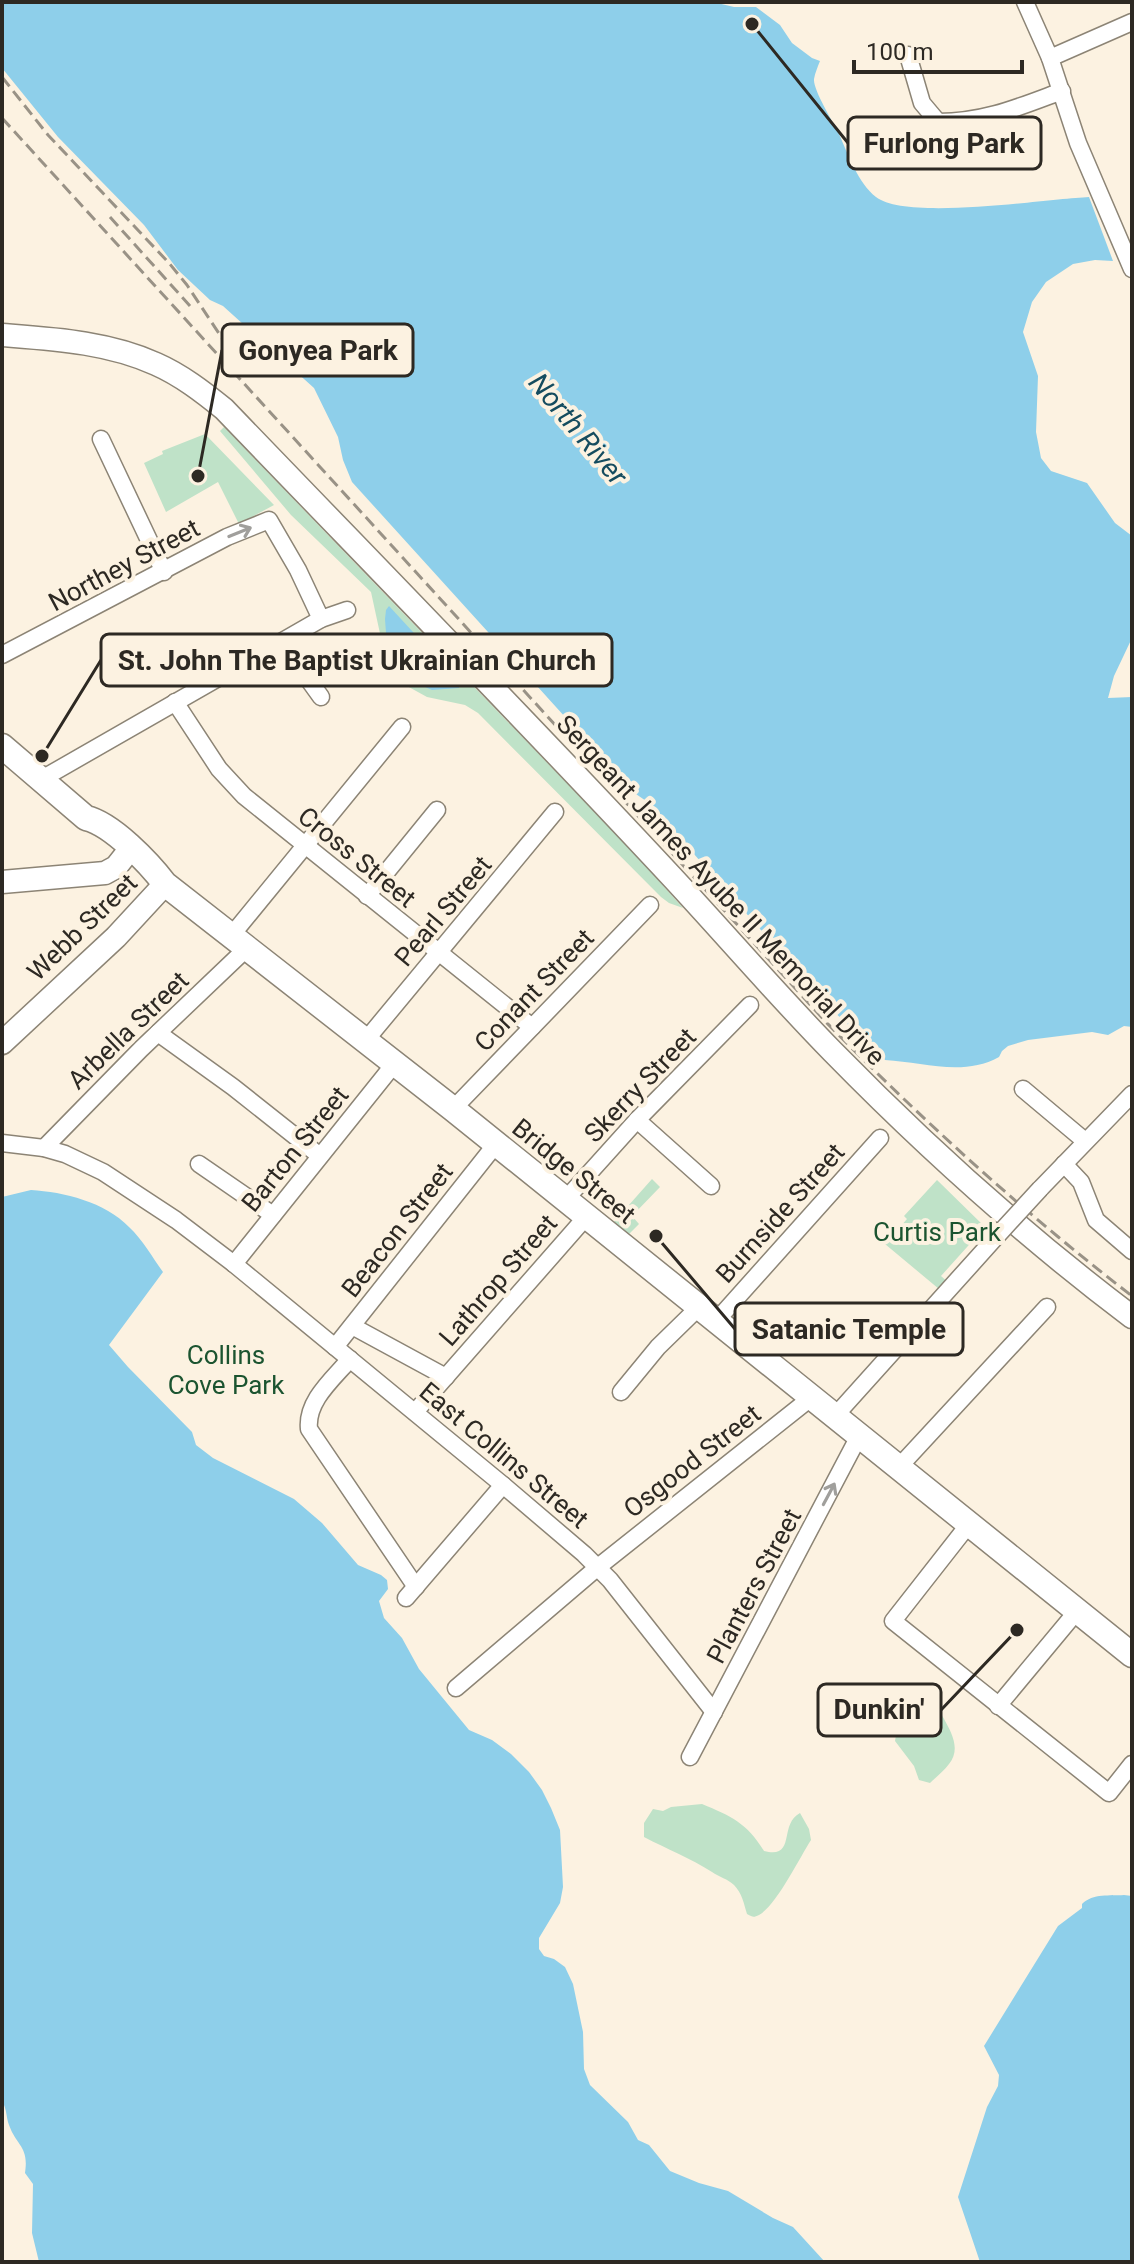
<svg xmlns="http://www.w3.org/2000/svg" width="1134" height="2264" viewBox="0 0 1134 2264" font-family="Roboto,sans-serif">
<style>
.green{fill:#bfe2c8}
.water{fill:#8ecfea}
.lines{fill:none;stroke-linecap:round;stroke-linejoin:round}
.minor-casing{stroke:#8c8475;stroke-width:19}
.major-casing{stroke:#8c8475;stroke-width:25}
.highway-casing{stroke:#8c8475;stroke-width:27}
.minor{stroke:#fff;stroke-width:16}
.major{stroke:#fff;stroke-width:22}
.highway{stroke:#fff;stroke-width:24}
.rail{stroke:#999286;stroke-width:3;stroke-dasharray:12 6;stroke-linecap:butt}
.minor-bridge-casing{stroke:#8c8475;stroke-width:19;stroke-linecap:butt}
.minor-bridge{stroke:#fff;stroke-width:16}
.oneway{stroke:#a09f9c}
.labels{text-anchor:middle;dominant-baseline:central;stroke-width:8;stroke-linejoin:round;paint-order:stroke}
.street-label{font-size:26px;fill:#2d2923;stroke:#fcf2e1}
.park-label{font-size:26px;fill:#1b5430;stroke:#fcf2e1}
.water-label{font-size:28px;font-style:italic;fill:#154c5f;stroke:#fcf2e1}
.leader{fill:none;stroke:#2d2923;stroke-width:3}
.callout-dot{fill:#2d2923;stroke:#fcf2e1;stroke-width:3}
.callout{fill:#fcf2e1;stroke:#2d2923;stroke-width:3}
.callout-label{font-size:28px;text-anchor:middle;font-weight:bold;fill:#2d2923}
</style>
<rect width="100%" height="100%" fill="#fcf2e1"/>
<g class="green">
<path d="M224,427L634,853L683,908L669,903L661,897L478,713L465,705L427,697L407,686L399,680L387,663L384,652L371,592L291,515L220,431Z"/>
<path d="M205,434L274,505L239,524L218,482L166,512L144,463L163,454L162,451Z"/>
<path d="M652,1179L660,1187L632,1216L639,1224L628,1235L613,1223Z"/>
<path d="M937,1180L985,1227L941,1276L952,1286L945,1294L885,1244L907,1219L904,1216Z"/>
<path d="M923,1689L932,1690C934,1714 968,1740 949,1764C944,1771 936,1777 930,1783L919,1780L914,1766L895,1741L898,1724L894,1713L895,1708L916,1690Z"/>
<path d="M702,1804C731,1816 747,1823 764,1851C797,1859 778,1825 800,1813L809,1829L811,1840C800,1857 776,1906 759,1915C753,1918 753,1917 747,1914C744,1904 742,1893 734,1885C728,1879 719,1877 712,1872C690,1858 667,1849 644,1837V1823L653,1809L663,1811L671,1807Z"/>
</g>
<g class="water">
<path d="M2,2H713L734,7H756L780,25L792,43L812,58L820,61C818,66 815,73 814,79C813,90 833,122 839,134C848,154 858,183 876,197C906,221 1046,199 1089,197L1113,261L1095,260L1073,264L1046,282L1032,302L1023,332L1038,376L1036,432L1041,458L1051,471L1087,483L1115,523L1132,536V638L1114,676L1108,698L1132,697V1027L1124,1026L1108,1035L1092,1032L1028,1040L1008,1046L1002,1051L999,1057C963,1077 923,1062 885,1060L828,1006L649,803L633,792L352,482L343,460L338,437L314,388L223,306L210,300L178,270L144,225L58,137L2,68Z"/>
<path d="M389,606L460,683L459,688L432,690L407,679L387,647L385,619L386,610Z"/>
<path d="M31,1190C64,1192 105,1202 129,1227C143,1240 152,1257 163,1272L109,1345L128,1367L192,1432L196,1445L213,1458L294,1499L322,1523L358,1565L381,1575L387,1580L388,1589L379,1601L384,1618L402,1638L419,1669L469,1730L492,1740L511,1754L529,1772L542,1790L551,1808L560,1830L563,1887L560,1903L539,1938V1949L544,1956L554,1959L565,1967L573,1984L583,2032L584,2069L590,2085L628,2122L638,2140L649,2145L670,2171L699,2183L728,2191L773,2218L793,2227L825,2262H39L32,2233L33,2184L25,2173C29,2146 17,2147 9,2125C6,2117 7,2109 2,2101V1197Z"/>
<path d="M1124,1895L1132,1896V2262H980L958,2197L987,2107L998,2086L999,2075L984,2046L1058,1926L1082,1908V1904C1093,1893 1110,1896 1124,1895Z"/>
</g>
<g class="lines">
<defs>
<g id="minor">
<path d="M1025,2L1050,58L1078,143L1132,269"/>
<path d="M908,55L922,103L938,122C985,122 1019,107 1062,91"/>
<path d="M1050,58L1132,22"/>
<path d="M101,439L164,572"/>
<path d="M279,644L290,654L321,697"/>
<path d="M2,655L227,537L269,520L298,570L321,619"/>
<path d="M175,702L219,769L244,796L532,1027"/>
<path d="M40,780L321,619L347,610"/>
<path d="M367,896L437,810"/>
<path d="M231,936L402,727"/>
<path d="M158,1033L233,1087L320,1156"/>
<path d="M366,1040L555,812"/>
<path d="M1023,1089L1085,1141"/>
<path d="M453,1109L650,905"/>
<path d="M637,1120L711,1186"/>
<path d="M2,1143L44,1148L65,1154L103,1172L176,1220L234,1264L503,1485L584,1554L610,1580L714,1712"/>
<path d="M44,1148L141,1049L247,948"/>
<path d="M199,1164L273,1215"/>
<path d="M1064,1164L1081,1182L1096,1220L1132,1251"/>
<path d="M1040,1189L1132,1094"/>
<path d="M565,1200L637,1120L750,1005"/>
<path d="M234,1264L395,1063"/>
<path d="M717,1320L880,1138"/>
<path d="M352,1326L446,1377"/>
<path d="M335,1347L496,1144"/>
<path d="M350,1359C333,1379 306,1401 309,1429L416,1587"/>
<path d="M621,1392L658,1347L700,1306"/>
<path d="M415,1412L586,1217"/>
<path d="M835,1416L996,1237"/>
<path d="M898,1468L1047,1307"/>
<path d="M969,1524L893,1621L1109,1793L1132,1764"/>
<path d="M406,1598L503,1485"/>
<path d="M456,1688L598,1567L812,1397"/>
<path d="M998,1706L1077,1611"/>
<path d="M690,1757L859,1436"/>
</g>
<g id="major">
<path d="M2,335C53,339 108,342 156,364C181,375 203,392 224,409C373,564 524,718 671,876C725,934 777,995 833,1052C926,1147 1026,1237 1132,1317"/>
<path d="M2,882L105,873L116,867L131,848"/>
<path d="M2,1043L116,937L165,884"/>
</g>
<path id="highway" d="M2,746L86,818C112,824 149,863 165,884L453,1109L1132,1655"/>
</defs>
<use href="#minor" class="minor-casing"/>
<use href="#major" class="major-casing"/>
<use href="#highway" class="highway-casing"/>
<use href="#minor" class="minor"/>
<use href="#major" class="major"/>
<use href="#highway" class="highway"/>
<g class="rail">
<path d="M2,77L48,135L169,263L187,285L243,370"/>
<path d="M2,118L825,1021C921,1119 1023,1212 1132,1296"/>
<path d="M110,217L190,306"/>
</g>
<defs>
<path id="minor-bridge" d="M996,1237L1040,1189"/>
</defs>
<use href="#minor-bridge" class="minor-bridge-casing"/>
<use href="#minor-bridge" class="minor-bridge"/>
</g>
<defs><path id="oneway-shaft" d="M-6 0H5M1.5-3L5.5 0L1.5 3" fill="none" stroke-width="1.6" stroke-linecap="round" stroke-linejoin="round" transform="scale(2)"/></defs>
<g class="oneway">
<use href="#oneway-shaft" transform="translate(240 532) rotate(-22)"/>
<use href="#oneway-shaft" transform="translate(829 1494) rotate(-62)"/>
</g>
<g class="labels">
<g class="street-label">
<text transform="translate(124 565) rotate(-28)">Northey Street</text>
<text transform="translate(357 857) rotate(39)">Cross Street</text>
<text transform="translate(721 890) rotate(47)">Sergeant James Ayube II Memorial Drive</text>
<text transform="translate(443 911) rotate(-50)">Pearl Street</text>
<text transform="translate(82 927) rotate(-44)">Webb Street</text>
<text transform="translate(534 990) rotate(-46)">Conant Street</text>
<text transform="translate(128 1030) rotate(-44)">Arbella Street</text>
<text transform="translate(640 1085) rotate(-46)">Skerry Street</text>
<text transform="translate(295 1149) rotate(-51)">Barton Street</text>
<text transform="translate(574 1171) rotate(39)">Bridge Street</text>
<text transform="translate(780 1213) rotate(-48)">Burnside Street</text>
<text transform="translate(397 1230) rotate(-52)">Beacon Street</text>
<text transform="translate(498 1280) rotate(-49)">Lathrop Street</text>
<text transform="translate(504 1455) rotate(40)">East Collins Street</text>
<text transform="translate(692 1461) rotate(-38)">Osgood Street</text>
<text transform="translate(754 1586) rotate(-62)">Planters Street</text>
</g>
<g class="park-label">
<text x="937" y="1232">Curtis Park</text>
<text x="226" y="1355">Collins<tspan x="226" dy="30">Cove Park</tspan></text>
</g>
<g class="water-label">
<text transform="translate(578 429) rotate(50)">North River</text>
</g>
</g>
<path class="leader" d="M752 24L848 143M198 476L222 350M42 756L101 660M656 1236L735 1329M1017 1630L941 1710"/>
<g class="callout-dot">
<circle cx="752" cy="24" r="8"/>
<circle cx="198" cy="476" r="8"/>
<circle cx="42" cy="756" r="8"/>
<circle cx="656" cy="1236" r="8"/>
<circle cx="1017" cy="1630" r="8"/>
</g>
<g class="callout">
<rect x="848" y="117" width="193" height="52" rx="8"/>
<rect x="222" y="324" width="191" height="52" rx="8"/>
<rect x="101" y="634" width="511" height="52" rx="8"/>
<rect x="735" y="1303" width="228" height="52" rx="8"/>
<rect x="818" y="1684" width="123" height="52" rx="8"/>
</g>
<g class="callout-label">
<text x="944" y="153">Furlong Park</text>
<text x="318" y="360">Gonyea Park</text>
<text x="357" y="670">St. John The Baptist Ukrainian Church</text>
<text x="849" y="1339">Satanic Temple</text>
<text x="879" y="1719">Dunkin'</text>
</g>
<rect width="1134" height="2264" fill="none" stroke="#2d2923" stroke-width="8"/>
<path d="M854 60v12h168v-12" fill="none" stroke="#2d2923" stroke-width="4"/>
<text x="866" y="60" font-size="24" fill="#2d2923" stroke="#fcf2e1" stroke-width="6" paint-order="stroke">100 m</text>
</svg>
